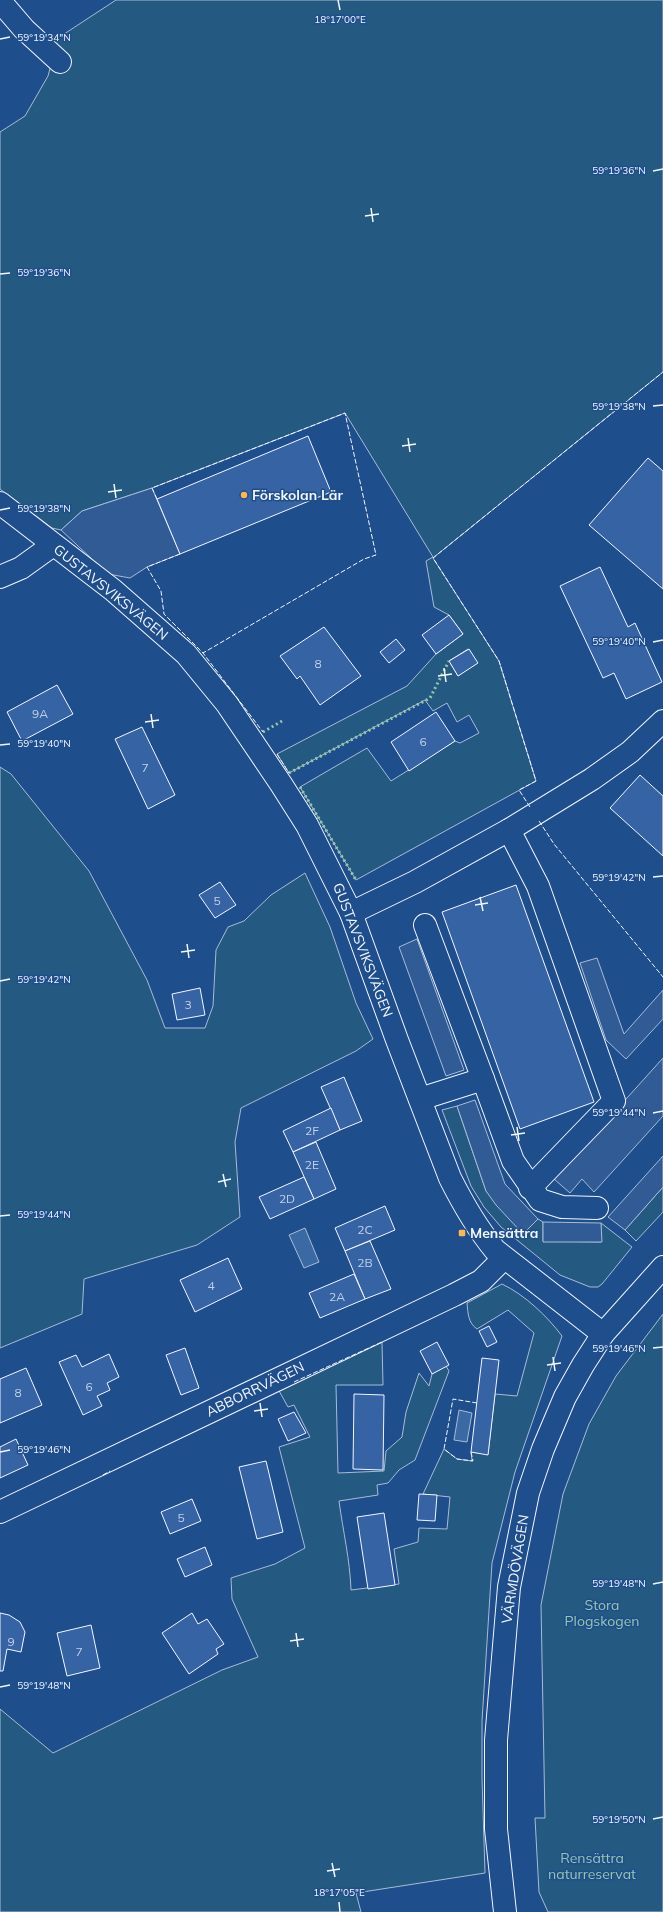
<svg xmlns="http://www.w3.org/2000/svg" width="663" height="1912" viewBox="0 0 663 1912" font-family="Mulish,sans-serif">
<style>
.green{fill:#245a82;stroke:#a8bbd7;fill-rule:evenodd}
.parking{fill:#305b95;stroke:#a8bbd7}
.water{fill:#3b69a3;stroke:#a8bbd7}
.building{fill:#3563a3;stroke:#f2f6ff}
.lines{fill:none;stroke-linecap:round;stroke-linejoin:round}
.minor-casing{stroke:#f2f6ff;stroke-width:24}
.major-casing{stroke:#f2f6ff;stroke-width:24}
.minor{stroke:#1f4e8c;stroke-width:22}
.major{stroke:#1f4e8c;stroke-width:22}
.hedge{stroke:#97c8a6;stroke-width:3;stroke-dasharray:2 3;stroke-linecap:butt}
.fence{stroke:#f2f6ff;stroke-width:1;stroke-dasharray:5 2;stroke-linecap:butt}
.ticks{fill:none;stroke:#f2f6ff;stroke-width:1.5}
.poi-dot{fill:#ffb74d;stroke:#1f4e8c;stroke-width:1.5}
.labels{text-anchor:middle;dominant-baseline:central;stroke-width:3;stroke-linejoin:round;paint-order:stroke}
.number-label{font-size:12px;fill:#c3d1e8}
.poi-label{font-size:14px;font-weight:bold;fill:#f2f6ff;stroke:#1f4e8c;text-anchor:start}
.street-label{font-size:14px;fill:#f2f6ff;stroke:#1f4e8c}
.park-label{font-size:14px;fill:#97c8a6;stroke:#1f4e8c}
.ticks-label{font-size:10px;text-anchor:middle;fill:#f2f6ff;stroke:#1f4e8c;stroke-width:3;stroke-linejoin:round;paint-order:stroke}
</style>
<rect width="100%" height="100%" fill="#1f4e8c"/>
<g class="green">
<path d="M116,0H663V372L433,558L499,661L536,781L356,880L300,787L367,748L391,781L455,741L460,743L479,733L469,715L457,722L447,703L433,711L425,700L289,773L277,754L407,686L436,654L463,634L449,615L434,607L426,561L433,557L345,413L152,488L82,511L61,530L52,528L0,489V132L25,116L48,76L58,38ZM468,649L477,663L458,676L449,661Z"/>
<path d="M0,767L11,774L89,871L147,980L165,1028H205L213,1006L216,950L228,927L244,921L271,895L305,873L330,927L356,1003L373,1039L356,1051L241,1108L235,1142L240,1217L197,1245L84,1279L82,1314L0,1348Z"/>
<path d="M457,1106L486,1191L523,1234L538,1219L543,1222V1241L601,1242V1223L632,1247L602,1284L598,1287H590L560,1275L501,1227L484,1207L471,1186L442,1110Z"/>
<path d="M663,1187V1212L636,1241L625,1230Z"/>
<path d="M502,1284C525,1295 547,1316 562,1336L515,1472L492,1563L482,1721V1778L485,1873L356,1893L361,1912H0V1709L53,1753L222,1670L258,1657L232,1599L231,1578L275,1564L305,1548L279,1447L310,1437L294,1405L288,1407L278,1389L382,1342L383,1385H336L338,1473L384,1471L386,1451L402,1437L406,1412L419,1373L429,1386L432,1374L446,1366L449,1371L415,1460L399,1470L388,1483L377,1485L378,1495L339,1501C343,1531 350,1560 351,1590L399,1584L394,1549L418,1542L419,1528L447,1529L450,1497L423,1494L444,1449L457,1459L472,1461L471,1452L488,1454L495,1394L517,1396L534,1333L508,1310L477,1329C468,1323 468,1313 467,1303Z"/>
<path d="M663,1314V1912H548L539,1892L535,1818H545L541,1605L563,1494L589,1424L616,1376Z"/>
</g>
<g class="parking">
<path d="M152,488L180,554L147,567L130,578L108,574L61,530L82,511Z"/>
<path d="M417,939L464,1070L446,1076L399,947Z"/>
<path d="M597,958L624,1034L663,990V1019L626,1059L606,1040L580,963Z"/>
<path d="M663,1058V1116L594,1192L582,1179L570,1193L554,1179Z"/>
<path d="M475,1100L505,1184L538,1219L523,1234L496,1205L486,1191L457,1106Z"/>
<path d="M663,1156V1187L625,1230L608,1217Z"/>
<path d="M543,1222L601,1223L602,1242H543Z"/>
</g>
<g class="water">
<path d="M305,1228L319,1262L304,1268L289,1235Z"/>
<path d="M459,1410L472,1413L467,1442L454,1440Z"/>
</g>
<g class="building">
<path d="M308,436L331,492L180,554L157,499Z"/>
<path d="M648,458L663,471V589L589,525Z"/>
<path d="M600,567L628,627L635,623L662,682L626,699L614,673L603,678L560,586Z"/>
<path d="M449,615L463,634L436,654L422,635Z"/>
<path d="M324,627L361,676L320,705L300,676L297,679L280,656Z"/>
<path d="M396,639L405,650L389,663L380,652Z"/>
<path d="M469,649L478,663L458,676L449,661Z"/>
<path d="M57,685L73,714L22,741L7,712Z"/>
<path d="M436,712L455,741L409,771L391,742Z"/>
<path d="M142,727L175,795L148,809L115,739Z"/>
<path d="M640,775L663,796V856L610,808Z"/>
<path d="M220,882L236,905L215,918L199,895Z"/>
<path d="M516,885L594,1102L520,1129L442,912Z"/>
<path d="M200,988L205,1015L177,1020L172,994Z"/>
<path d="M344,1077L362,1121L340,1130L321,1087Z"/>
<path d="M331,1108L340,1130L293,1152L283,1131Z"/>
<path d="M316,1142L336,1189L314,1199L293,1152Z"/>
<path d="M304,1177L314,1199L270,1219L259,1197Z"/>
<path d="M385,1206L395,1230L345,1251L335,1228Z"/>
<path d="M370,1241L391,1289L365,1299L345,1251Z"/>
<path d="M228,1258L242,1289L195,1312L180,1280Z"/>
<path d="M354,1274L365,1299L320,1318L309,1293Z"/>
<path d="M489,1326L497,1342L487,1347L479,1331Z"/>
<path d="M437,1342L449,1365L432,1374L420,1351Z"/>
<path d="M185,1348L199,1388L181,1395L166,1355Z"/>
<path d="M109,1354L119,1377L107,1383L110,1390L97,1396L102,1406L83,1415L59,1362L76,1355L82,1367Z"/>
<path d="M482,1358L499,1360L488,1455L471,1452Z"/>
<path d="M26,1368L42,1405L0,1423V1379Z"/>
<path d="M354,1394L384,1395L383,1470L353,1469Z"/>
<path d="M294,1412L306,1433L288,1441L278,1419Z"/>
<path d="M16,1439L28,1465L0,1478V1447Z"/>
<path d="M266,1461L283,1532L257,1539L239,1467Z"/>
<path d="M419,1494L437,1495L435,1521L417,1520Z"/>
<path d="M192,1499L201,1521L170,1534L161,1512Z"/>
<path d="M384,1513L395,1585L368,1589L357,1517Z"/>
<path d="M205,1547L212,1565L185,1577L177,1559Z"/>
<path d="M0,1613L9,1615L20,1622L25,1632L21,1652L7,1649L3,1671H0Z"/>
<path d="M192,1613L198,1624L207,1619L224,1644L216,1649L218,1654L189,1674L162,1633Z"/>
<path d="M91,1625L100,1668L67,1676L57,1633Z"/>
</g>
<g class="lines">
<defs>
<g id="minor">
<path d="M0,1L24,29L60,62"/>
<path d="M0,503L113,590L186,654L227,704L281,784L307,825L351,913L397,1040L450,1178C463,1204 477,1228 495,1250L603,1334"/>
<path d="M0,577L21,568L53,545"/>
<path d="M509,830L538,886L614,1101L530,1188"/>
<path d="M351,913L415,882L509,830L592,779L630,752L663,721"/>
<path d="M425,925L483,1079"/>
<path d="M420,1099L483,1079L513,1161L540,1200L562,1207L597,1208"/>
<path d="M0,1512L454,1295L481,1281L504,1258"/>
</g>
<path id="major" d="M505,1912L496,1829V1740L509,1587L528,1493L543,1449L565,1397L583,1365L603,1334L663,1267"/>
</defs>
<use href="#minor" class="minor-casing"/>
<use href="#major" class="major-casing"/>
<use href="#minor" class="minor"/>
<use href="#major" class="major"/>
<g class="hedge">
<path d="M263,732L282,721"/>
<path d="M289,773L430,698L449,661"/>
<path d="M300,787L356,880"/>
</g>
<g class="fence">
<path d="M157,499L152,488L345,413L376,555L364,559L203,653"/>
<path d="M180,554L147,567L161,591L164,614L203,653L263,732"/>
<path d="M277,754L289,773"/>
<path d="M530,807L519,790L536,781L499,661L433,558L663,372"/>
<path d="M539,821L554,844L663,977"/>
<path d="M294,1382L382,1342"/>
<path d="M471,1452L473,1461L457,1459L444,1449L453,1399L477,1403"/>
<path d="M103,1475L110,1471"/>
</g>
</g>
<path class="ticks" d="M338,0L340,10M0,39L10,37M653,171L663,169M371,208L373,222M365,216L379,214M0,274L10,273M653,406L663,405M408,438L410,452M402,446L416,444M114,484L116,498M108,492L122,490M0,510L10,508M653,642L663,640M444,668L446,682M438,676L452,674M151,714L153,728M145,722L159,720M0,745L10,744M653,877L663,876M480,897L483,911M475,905L488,903M187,944L189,958M181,952L195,950M0,981L10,979M653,1113L663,1111M517,1127L519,1141M511,1135L525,1133M223,1174L226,1187M218,1182L231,1179M0,1216L10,1215M653,1348L663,1347M553,1357L555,1371M547,1365L561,1363M260,1403L262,1417M254,1411L268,1409M0,1452L10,1450M653,1584L663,1582M296,1633L298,1647M290,1641L304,1639M0,1687L10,1685M653,1819L663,1817M332,1863L335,1877M327,1871L340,1869M339,1902L340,1912"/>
<g class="poi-dot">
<circle cx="244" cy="495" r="4"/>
<rect x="458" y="1229" width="8" height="8" rx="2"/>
</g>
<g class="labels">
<g class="number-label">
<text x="318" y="663">8</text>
<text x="40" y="713">9A</text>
<text x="423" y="741">6</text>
<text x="145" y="767">7</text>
<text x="217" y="900">5</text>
<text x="188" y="1004">3</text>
<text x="312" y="1130">2F</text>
<text x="312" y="1164">2E</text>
<text x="287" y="1198">2D</text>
<text x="365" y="1229">2C</text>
<text x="365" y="1262">2B</text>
<text x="211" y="1285">4</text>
<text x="337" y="1296">2A</text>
<text x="89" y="1386">6</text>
<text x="18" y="1392">8</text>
<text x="181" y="1517">5</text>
<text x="11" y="1641">9</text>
<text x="79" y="1651">7</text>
</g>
<g class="poi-label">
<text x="252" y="495">Förskolan Lär</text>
<text x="470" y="1233">Mensättra</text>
</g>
<g class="street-label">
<text transform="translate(111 592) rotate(39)">GUSTAVSVIKSVÄGEN</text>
<text transform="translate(363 950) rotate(69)">GUSTAVSVIKSVÄGEN</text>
<text transform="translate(255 1389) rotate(-26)">ABBORRVÄGEN</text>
<text transform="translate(515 1569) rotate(-81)">VÄRMDÖVÄGEN</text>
</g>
<g class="park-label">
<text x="602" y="1605">Stora<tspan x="602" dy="16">Plogskogen</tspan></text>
<text x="592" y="1858">Rensättra<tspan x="592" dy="16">naturreservat</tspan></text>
</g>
</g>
<g class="ticks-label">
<text x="340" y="23">18°17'00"E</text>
<text x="44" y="41">59°19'34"N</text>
<text x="619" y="174">59°19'36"N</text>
<text x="44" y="276">59°19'36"N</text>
<text x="619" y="410">59°19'38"N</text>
<text x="44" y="512">59°19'38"N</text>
<text x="619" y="645">59°19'40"N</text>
<text x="44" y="747">59°19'40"N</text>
<text x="619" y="881">59°19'42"N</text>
<text x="44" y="983">59°19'42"N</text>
<text x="619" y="1116">59°19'44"N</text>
<text x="44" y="1218">59°19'44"N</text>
<text x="619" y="1352">59°19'46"N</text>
<text x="44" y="1453">59°19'46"N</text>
<text x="619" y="1587">59°19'48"N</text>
<text x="44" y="1689">59°19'48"N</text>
<text x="619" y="1823">59°19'50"N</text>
<text x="339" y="1896">18°17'05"E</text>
</g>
</svg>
